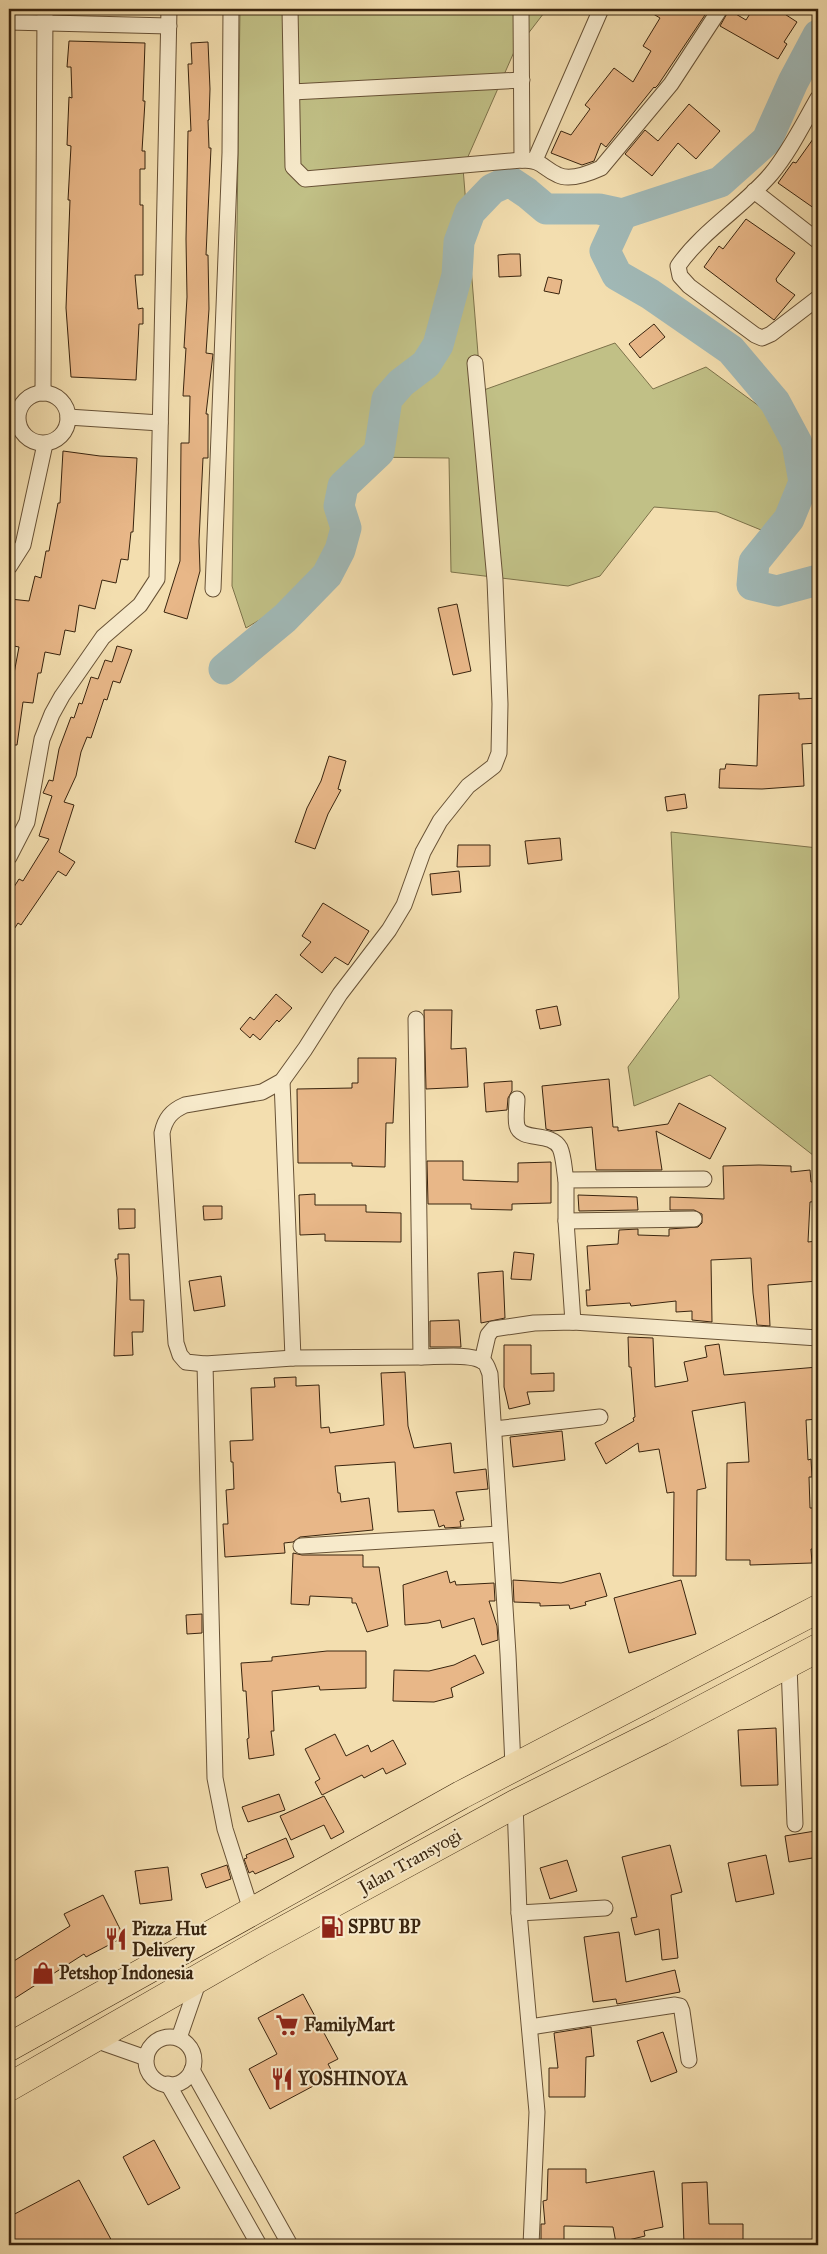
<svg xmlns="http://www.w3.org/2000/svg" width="827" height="2254" viewBox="0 0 827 2254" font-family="'IM FELL Great Primer',serif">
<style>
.green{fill:#c1c086;stroke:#7d724a}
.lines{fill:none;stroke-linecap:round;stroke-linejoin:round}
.river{stroke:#a1b9b7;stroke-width:31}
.building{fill:#e8b788;stroke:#39240e}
.street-casing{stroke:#685236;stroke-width:17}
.highway-casing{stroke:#39240e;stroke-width:29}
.street{stroke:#f7eacb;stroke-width:15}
.highway{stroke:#f3deaf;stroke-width:28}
.labels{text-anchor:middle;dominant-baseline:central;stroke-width:4;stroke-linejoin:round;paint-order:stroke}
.street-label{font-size:18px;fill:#39240e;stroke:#f7eacb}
.poi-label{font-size:18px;font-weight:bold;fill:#39240e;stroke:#f7eacb;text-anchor:start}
</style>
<rect width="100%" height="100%" fill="#f3deaf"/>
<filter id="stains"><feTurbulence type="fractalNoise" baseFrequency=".004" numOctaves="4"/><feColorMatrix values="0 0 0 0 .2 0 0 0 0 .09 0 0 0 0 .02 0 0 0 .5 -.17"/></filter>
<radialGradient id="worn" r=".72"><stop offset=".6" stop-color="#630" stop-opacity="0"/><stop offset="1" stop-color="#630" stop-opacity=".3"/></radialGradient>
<g class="green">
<path d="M240,9H547L514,52L463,168L481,391L615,343L653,389L706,367L778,420L801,489L766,532L717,512L654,507L600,576L568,586L451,572L449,458L361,457L313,588L246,628L232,586Z"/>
<path d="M671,832L818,848V1159L710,1075L634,1106L628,1067L679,998Z"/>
</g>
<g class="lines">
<g class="river">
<path d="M622,214L605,251L617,275L650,294L731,350L775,402L797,443L804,482L789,519L754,562L752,585L777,591L818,580"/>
<path d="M224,669L285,618L327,575L340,550L346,528L339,506L343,486L379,452L387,399L401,383L426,364L438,345L457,275L459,242L470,212L492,189L509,181L527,193L546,209H599L622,214L720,182L767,140L793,82L818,35"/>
</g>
</g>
<g class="building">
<path d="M645,9H709L658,85L655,88L654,87L606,147L601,143L594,161L582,165L551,153L561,131L571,135L590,109L585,105L614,68L633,82L651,51L643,46L660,18Z"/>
<path d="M753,9H777L797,22L784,42L787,44L778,59L720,26L729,10L746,20Z"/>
<path d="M69,41L145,43L143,101H145L142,151H145V169H140V205H143V275H135L138,309L143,308V324H139L136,380L71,377L66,308L70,200H68L71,146L67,145L69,97L72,98L71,67H67Z"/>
<path d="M208,42L210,89L209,120H208L209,148H211L206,255H208L209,309L206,353L213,354L206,414H208V458H203L199,541L200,571L187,619L164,612L180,561L181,443H189L190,396H183L186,348H184L187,297L186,239L188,131H191L188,64H192L191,43Z"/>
<path d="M689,104L720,131L696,159L678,143L652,176L625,154L645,130L658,141Z"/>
<path d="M818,132V211L778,183L793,162L796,163Z"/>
<path d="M746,219L795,253L776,279L777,282L795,295L774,320L704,267L719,246L723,249Z"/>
<path d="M510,254H520L521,276L499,277L498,255Z"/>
<path d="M548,277L562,280L559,294L544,291Z"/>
<path d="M654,324L665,337L640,358L629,344Z"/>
<path d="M63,451L100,456L137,458L133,532H131L128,560L121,559L116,583L102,580L95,609L79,605L75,632L65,630L60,655L45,652L41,673H38L33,703L23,702L17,745H9V683L12,684L19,647L9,645L10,599L29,601L35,576L41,578L46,551H49L58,503H60Z"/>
<path d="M457,604L471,671L453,675L438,608Z"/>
<path d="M117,646L132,650L120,683L113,681L107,700L104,699L91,738L87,737L81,752L76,776L64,802L74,805L59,852L75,862L66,876L58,871L21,925L18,923L9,937V895L19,879L23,881L49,839L39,836L52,796L43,793L49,780L53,781L59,749L71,717L74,718L79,703L82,704L91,677L98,679L105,660L112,662Z"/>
<path d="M799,693V699L818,698V743L802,744L804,786L762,789L719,788L720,769H725L726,764L757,766L759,695Z"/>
<path d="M329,756L346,761L338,789L341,790L328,814L315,849L295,842L307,808L321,781Z"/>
<path d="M685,794L687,808L667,811L665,797Z"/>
<path d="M560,838L562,860L528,864L525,841Z"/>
<path d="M458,845H490V866L457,867Z"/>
<path d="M459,871L461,892L432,895L430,874Z"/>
<path d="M323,903L369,931L348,965L335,957L322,973L300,955L311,942L302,936Z"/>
<path d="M276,994L292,1008L279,1022L277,1020L260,1040L253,1034L250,1038L240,1029L250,1017L254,1020Z"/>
<path d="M557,1006L561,1025L540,1029L536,1010Z"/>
<path d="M424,1010H452L451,1049L466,1048L468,1087L426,1089Z"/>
<path d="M358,1058H396L393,1123H386L385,1167L352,1166V1163H298L297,1089L352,1088V1083H358Z"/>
<path d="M609,1079L613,1127H618V1131L668,1124L679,1103L726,1128L710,1159L656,1131L662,1170H596L592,1127L553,1131L546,1129L542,1086Z"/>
<path d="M512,1081V1091L508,1098L507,1110L486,1112L484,1083Z"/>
<path d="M427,1161H463V1180L518,1182V1163L551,1162V1203L512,1204V1210L471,1209V1204H428Z"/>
<path d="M759,1165L791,1166V1172L810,1170L811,1182H818V1201L810,1202L808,1242L817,1241L818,1281L768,1285L770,1326L757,1325L753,1293L751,1258L711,1260L712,1322L692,1320V1311L676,1312V1301L631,1306L630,1303L587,1306L586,1290H590L587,1246L618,1244L619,1230L638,1229V1235L669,1236V1229L698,1227L702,1223V1214L694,1210H670V1197L724,1199L723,1166Z"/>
<path d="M315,1194V1205H366V1212L401,1213V1242L325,1241V1234L300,1235L299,1195Z"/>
<path d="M578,1195L637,1197L638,1210L579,1211Z"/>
<path d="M203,1206H222V1219L204,1220Z"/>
<path d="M118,1209H135V1228L119,1229Z"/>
<path d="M514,1252L534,1254L531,1280L511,1279Z"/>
<path d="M118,1254H129L130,1300H144L143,1332H132L133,1355L114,1356L117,1278L115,1259H118Z"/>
<path d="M503,1271L505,1318L481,1323L478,1273Z"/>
<path d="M221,1276L225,1306L194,1311L189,1281Z"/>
<path d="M459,1320L461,1347H430V1321Z"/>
<path d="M628,1337L653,1338L655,1387L688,1381L684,1362L707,1357L705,1346L719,1344L724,1375L818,1367V1419L806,1420L808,1460L811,1459L812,1477H809L810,1508H818V1549H811L812,1563L750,1565V1560H726L727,1463L749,1462L745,1402L692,1411L706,1488L697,1490L696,1576H673L674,1492L667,1493L659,1449L639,1452L638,1443L606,1464L595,1443L634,1421L633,1418L635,1417L631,1367H629Z"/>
<path d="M504,1345H531V1374L554,1373V1391L527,1392L530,1404L509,1409L504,1387Z"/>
<path d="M405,1372L408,1426L414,1448L451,1443L454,1473L486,1469L488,1489L456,1492L464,1520L460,1521L461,1527L445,1528L444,1525L439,1527L434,1510L398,1512L395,1462L335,1466L338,1493H340L341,1502L369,1498L373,1530L300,1537L293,1542L284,1543L285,1553L225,1557L223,1524H228L226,1490L234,1489L233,1462H231L230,1441L253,1440L251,1388L275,1387L274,1378L296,1377V1386L319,1385L321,1428L329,1427L330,1433L384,1425L381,1373Z"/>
<path d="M562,1431L565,1460L513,1467L510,1437Z"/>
<path d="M293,1553L302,1555H363V1567H379L388,1626L367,1632L356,1603H352V1598L310,1596L309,1605L291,1604Z"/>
<path d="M447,1571L450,1583L455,1581L456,1585L494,1583L495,1601H489L497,1626L498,1640L482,1645L474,1618L442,1628L440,1620L428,1623L405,1625L403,1585Z"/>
<path d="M600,1573L607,1596L585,1602L586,1605L570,1609L569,1605L540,1606V1603L514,1602L513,1580L561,1583Z"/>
<path d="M681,1580L696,1634L629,1653L614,1598Z"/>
<path d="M202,1614V1633L187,1634L186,1615Z"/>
<path d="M327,1651H366V1688L320,1690L319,1686L272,1691L274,1731H271L274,1755L249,1759L247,1739L249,1738L246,1691H243L241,1663L272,1661V1657Z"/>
<path d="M475,1655L484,1673L451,1688L453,1697L434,1702L393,1701L394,1670L429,1671L454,1665Z"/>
<path d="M776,1728L778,1785L741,1786L738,1730Z"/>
<path d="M335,1734L346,1756L368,1745L371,1752L393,1740L406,1764L386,1774L383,1768L364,1778L362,1775L322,1795L315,1782L320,1779L305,1749Z"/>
<path d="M279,1794L285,1810L248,1822L242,1807Z"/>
<path d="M324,1796L344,1832L331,1839L324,1825L291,1840L280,1816Z"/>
<path d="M815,1831L818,1857L789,1862L785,1836Z"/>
<path d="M286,1838L294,1857L255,1874L253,1871L249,1873L244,1859L247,1858L246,1855Z"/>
<path d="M670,1845L682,1892L671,1895L678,1958L662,1960L659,1929L635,1935L631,1918L637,1917L622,1857Z"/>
<path d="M766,1855L774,1894L736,1902L728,1863Z"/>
<path d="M567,1860L577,1891L550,1899L540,1868Z"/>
<path d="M227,1865L231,1879L206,1888L201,1874Z"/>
<path d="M168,1867L172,1900L140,1904L135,1871Z"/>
<path d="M103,1895L124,1937L86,1957L84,1954L9,2002V1964L70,1926L64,1914Z"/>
<path d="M619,1932L626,1982L675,1970L680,1992L617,2004L616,1999L593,2002L584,1937Z"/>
<path d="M303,1994L338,2059L328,2064L334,2075L270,2109L249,2069L277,2054L258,2018Z"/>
<path d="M591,2027L594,2056L586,2057L585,2097H549V2068H558L554,2033Z"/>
<path d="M663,2032L677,2072L651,2082L637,2041Z"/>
<path d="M154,2140L180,2188L148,2205L123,2157Z"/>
<path d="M548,2169H586V2183L654,2171L663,2227L644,2231L645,2236L616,2243L613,2227L564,2226V2245H541V2224H545L543,2201L547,2200Z"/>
<path d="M79,2180L114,2245H9V2217Z"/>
<path d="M707,2182L709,2224H743V2245H684L682,2183Z"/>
</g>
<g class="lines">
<defs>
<g id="street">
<path d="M290,9L293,167L305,179L522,160C543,160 542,168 558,175C570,181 590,173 601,168L671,84L720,9"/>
<path d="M521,9L522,160"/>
<path d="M9,22L169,26"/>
<path d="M292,92L522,80"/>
<path d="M818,98C803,124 790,151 771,174C743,207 703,230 678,266L680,276L689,286L755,335L762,338L771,334L818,298"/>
<path d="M535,160L601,9"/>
<path d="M754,191L818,241"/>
<circle cx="43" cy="418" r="25"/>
<path d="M43,393L45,9"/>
<path d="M68,417L160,423"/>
<path d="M9,567L23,545L45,444"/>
<path d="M213,589L230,153L231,9"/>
<path d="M9,857L27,822L42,739L52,714L62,696L103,637L140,605L157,579L169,9"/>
<path d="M416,1019L421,1357L293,1358L205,1364L186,1362L180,1355L176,1343L162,1133C165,1119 171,1111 185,1105L262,1092L282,1081L305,1049L340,994L389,930L404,905L423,852L440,821L468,786L494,766L499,753L500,704L495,580L475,363"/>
<path d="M282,1081L293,1358"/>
<path d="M517,1099C517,1107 515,1118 517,1126C521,1142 551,1131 560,1148C564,1157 564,1170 566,1180"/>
<path d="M566,1221L694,1219"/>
<path d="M573,1322L566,1221V1180L704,1179"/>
<path d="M421,1357C436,1357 470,1353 482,1361C487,1363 488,1369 490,1374L508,1654L513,1766"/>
<path d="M482,1361L488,1335L493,1329L534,1323L573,1322L818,1338"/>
<path d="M205,1364L215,1778L225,1829L251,1910"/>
<path d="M494,1429L600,1417"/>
<path d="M301,1546L499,1534"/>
<path d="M789,1665L795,1824"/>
<path d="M515,1804L519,1913L537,2112L531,2245"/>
<path d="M519,1913L605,1908"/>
<path d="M530,2027L675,2005L680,2006L682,2011L689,2060"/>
<circle cx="170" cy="2061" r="24"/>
<path d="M179,2038L199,1980"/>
<path d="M92,2039L146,2058"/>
<path d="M192,2070L290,2245"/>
<path d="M168,2084L259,2245"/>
</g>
<g id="highway">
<path d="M9,2047L461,1795L818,1609"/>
<path d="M9,2087L260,1943L515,1804L661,1731L818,1648"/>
</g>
</defs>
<use href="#street" class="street-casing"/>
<use href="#highway" class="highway-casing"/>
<use href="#street" class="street"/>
<use href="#highway" class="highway"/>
</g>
<defs>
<symbol id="fuel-bare" viewBox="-9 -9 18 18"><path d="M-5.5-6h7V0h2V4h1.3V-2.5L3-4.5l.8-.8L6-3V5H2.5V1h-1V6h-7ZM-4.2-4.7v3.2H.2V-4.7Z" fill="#8f2418" stroke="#f7eacb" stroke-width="2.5" paint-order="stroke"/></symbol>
<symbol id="restaurant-bare" viewBox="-9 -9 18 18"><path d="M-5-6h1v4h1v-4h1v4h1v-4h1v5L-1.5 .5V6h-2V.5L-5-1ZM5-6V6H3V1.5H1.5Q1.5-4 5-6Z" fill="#8f2418" stroke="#f7eacb" stroke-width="2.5" paint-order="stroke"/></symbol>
<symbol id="shop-bare" viewBox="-9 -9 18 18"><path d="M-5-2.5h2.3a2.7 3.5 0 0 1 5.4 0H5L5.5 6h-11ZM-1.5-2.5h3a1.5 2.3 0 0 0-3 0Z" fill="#8f2418" stroke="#f7eacb" stroke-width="2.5" paint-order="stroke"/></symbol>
<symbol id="supermarket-bare" viewBox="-9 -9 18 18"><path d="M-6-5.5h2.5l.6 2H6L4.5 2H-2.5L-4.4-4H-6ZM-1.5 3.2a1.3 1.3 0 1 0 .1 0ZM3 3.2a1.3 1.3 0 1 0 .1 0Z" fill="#8f2418" stroke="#f7eacb" stroke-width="2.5" paint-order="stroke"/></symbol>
</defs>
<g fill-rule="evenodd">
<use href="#fuel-bare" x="316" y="1911" width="32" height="32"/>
<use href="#restaurant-bare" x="100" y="1923" width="32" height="32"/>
<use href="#shop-bare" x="27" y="1957" width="32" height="32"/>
<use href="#supermarket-bare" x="271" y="2009" width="32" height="32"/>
<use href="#restaurant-bare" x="266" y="2063" width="32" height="32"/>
</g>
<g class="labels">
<g class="street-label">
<text transform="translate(410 1861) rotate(-29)">Jalan Transyogi</text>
</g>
<g class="poi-label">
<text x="348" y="1927">SPBU BP</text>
<text x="132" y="1929">Pizza Hut<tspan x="132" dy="21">Delivery</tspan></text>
<text x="59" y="1973">Petshop Indonesia</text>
<text x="304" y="2025">FamilyMart</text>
<text x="298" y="2079">YOSHINOYA</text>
</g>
</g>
<rect width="827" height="2254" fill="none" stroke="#f3deaf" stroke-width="30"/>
<rect x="10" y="10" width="807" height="2234" fill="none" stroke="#39240e" stroke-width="2.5"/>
<rect x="15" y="15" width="797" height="2224" fill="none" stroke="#39240e"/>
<rect width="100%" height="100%" filter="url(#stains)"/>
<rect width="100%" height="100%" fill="url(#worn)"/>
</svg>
